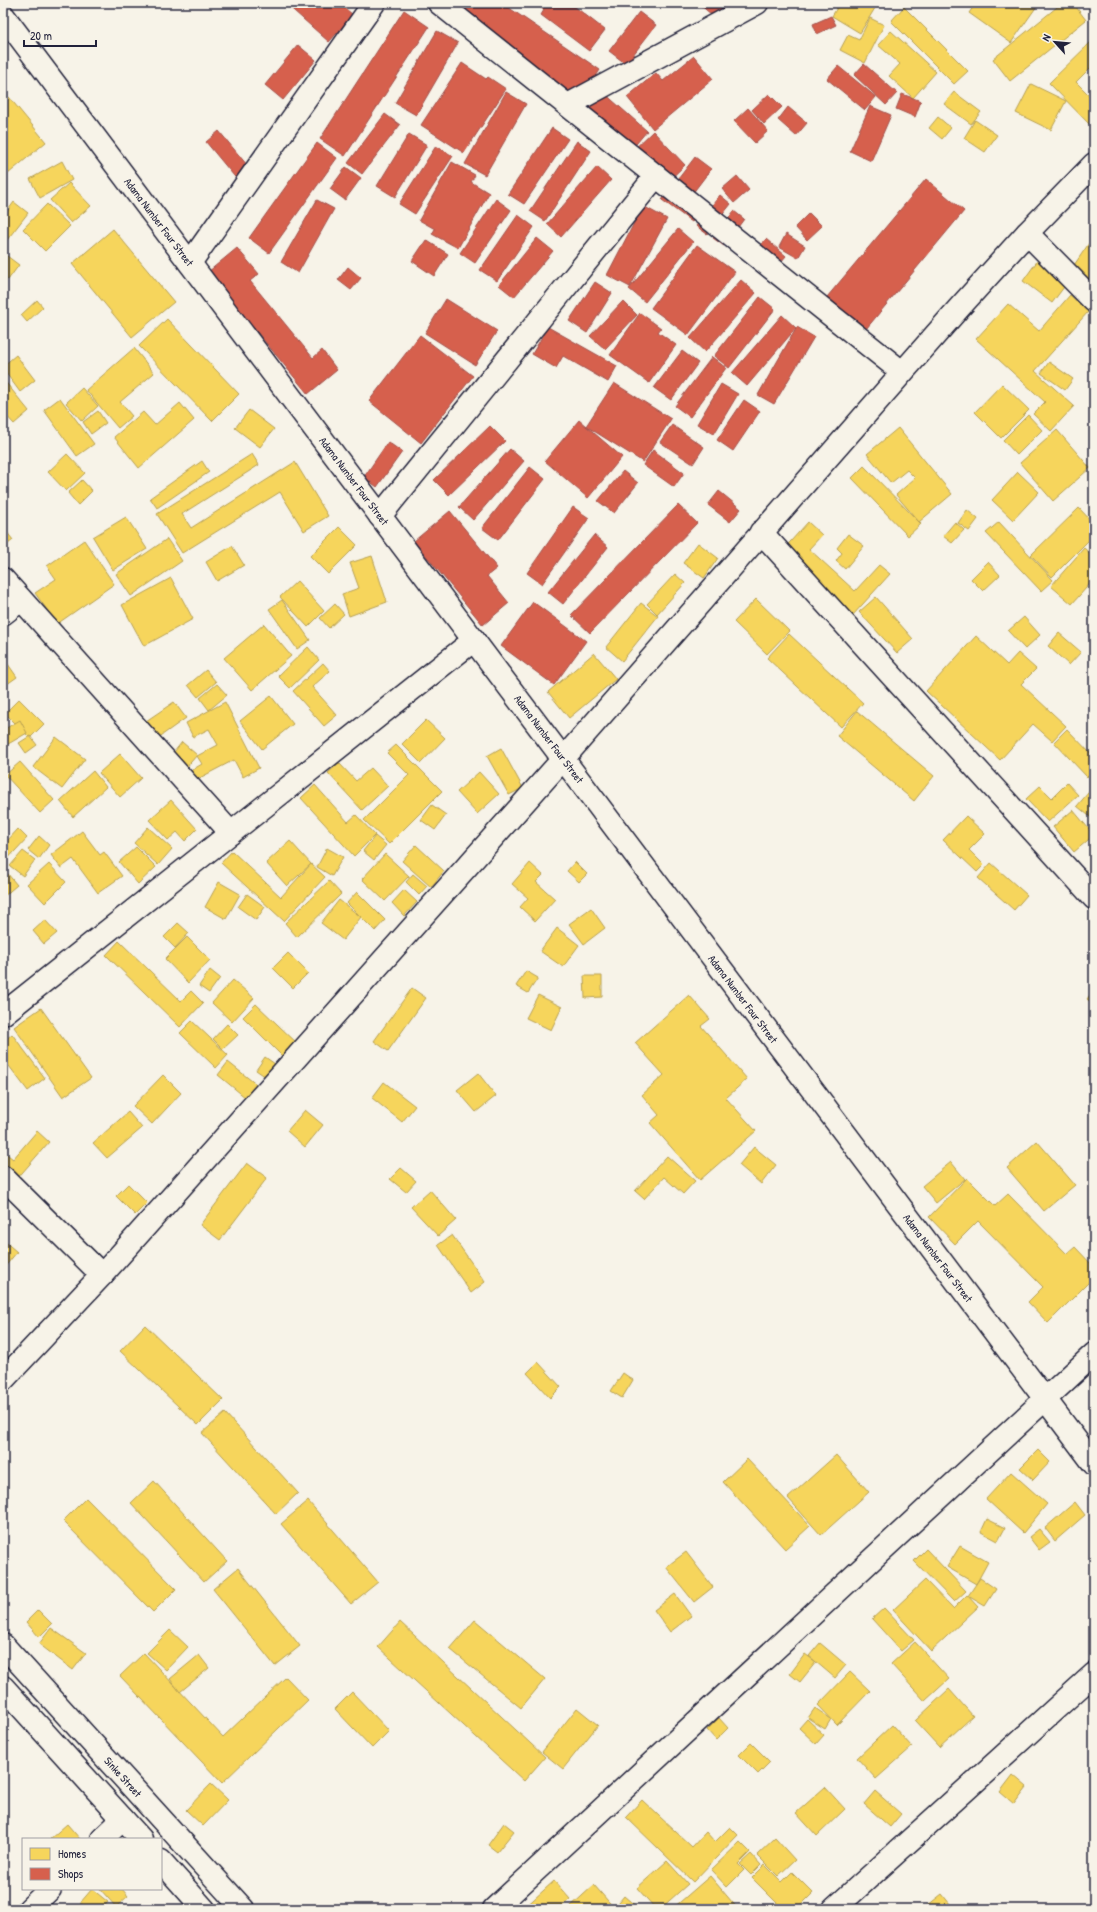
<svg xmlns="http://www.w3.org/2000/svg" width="1097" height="1912" viewBox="0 0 1097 1912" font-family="'Patrick Hand',sans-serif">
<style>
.homes{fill:#f6d55c;stroke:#b69f52}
.shops{fill:#d6604d;stroke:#a04d48}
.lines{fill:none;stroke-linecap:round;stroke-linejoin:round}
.minor-casing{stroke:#22223b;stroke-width:25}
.tertiary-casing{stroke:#22223b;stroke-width:25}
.minor{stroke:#f7f3e8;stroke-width:22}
.tertiary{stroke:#f7f3e8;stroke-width:22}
.labels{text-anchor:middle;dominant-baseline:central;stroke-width:4;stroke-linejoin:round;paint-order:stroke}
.street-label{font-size:11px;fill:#22223b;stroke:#f7f3e8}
</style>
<rect width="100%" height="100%" fill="#f7f3e8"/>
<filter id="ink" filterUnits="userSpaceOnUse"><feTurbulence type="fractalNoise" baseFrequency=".025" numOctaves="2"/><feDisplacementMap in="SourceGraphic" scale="8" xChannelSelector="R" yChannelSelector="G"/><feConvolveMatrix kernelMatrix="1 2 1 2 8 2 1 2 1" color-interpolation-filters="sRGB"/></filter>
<g filter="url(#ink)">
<g class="homes">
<path d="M840,3H878L860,33L832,16Z"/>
<path d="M976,3H1033L1037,6L1011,43L969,13Z"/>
<path d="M1062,3H1073L1086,20L1010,81L993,59Z"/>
<path d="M904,7L968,71L954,84L891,21Z"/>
<path d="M870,18L884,25L865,63L840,50L848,35L859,40Z"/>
<path d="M891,31L936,72L913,98L889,76L900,64L878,45Z"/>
<path d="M1094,39V71L1090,68L1076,82L1094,100V129L1049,83Z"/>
<path d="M1031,84L1066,101L1051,130L1016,113Z"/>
<path d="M954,92L981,112L971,124L944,104Z"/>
<path d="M9,97L46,142L8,174L3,168V102Z"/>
<path d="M938,117L951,128L942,139L929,128Z"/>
<path d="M975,120L997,135L985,152L964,138Z"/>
<path d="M62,161L72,180L40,198L30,179Z"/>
<path d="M69,183L91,206L71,223L50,200Z"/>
<path d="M14,202L28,213L3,245V217Z"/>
<path d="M47,204L70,226L45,251L23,229Z"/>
<path d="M113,229L174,302L132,337L72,264Z"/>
<path d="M1094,236V288L1070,271Z"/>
<path d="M3,253L19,265L8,280L3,276Z"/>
<path d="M1038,260L1067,283L1052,303L1023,281Z"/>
<path d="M1070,295L1088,312L1035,371L1074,406L1051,431L1033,414L1045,402L976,339L1008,304L1039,331Z"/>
<path d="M37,300L43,307L27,322L21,315Z"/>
<path d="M167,319L239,394L212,421L139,346Z"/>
<path d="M134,348L154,373L120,402L132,416L118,428L86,390Z"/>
<path d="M16,355L35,380L20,392L3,369V366Z"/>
<path d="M1049,362L1073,379L1065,390L1041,373Z"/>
<path d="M3,379L29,411L14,424L3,412Z"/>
<path d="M1002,384L1029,410L1001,438L975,412Z"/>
<path d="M82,388L98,406L82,421L66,403Z"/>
<path d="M60,398L94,444L77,456L44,410Z"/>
<path d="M180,403L194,420L139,468L114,437L143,412L155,425Z"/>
<path d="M249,410L274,429L260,447L235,428Z"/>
<path d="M98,411L106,423L91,434L83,422Z"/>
<path d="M1028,415L1042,430L1017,455L1003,440Z"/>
<path d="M898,428L952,494L919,522L896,495L915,478L907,470L891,483L867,454Z"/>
<path d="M1057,430L1090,468L1053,501L1020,463Z"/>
<path d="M67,454L85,473L66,491L48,472Z"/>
<path d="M252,454L259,465L182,514L191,528L295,462L328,516L304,531L280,492L182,553L157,514Z"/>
<path d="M202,461L209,472L157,508L150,498Z"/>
<path d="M864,466L921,524L908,536L852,478Z"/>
<path d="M1018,472L1039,492L1013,520L992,500Z"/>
<path d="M82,480L92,491L78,505L68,493Z"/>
<path d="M1079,508L1094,524V535L1052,577L1031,555Z"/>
<path d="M967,510L978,519L969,531L958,523Z"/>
<path d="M126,517L147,549L113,570L93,537Z"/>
<path d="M808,522L822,535L809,549L855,591L879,565L890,574L853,615L782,551Z"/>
<path d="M955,522L964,530L952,543L943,536Z"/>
<path d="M999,522L1053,580L1041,591L986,533Z"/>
<path d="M3,527L13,540L3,548Z"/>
<path d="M339,527L357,545L328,574L310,556Z"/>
<path d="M848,534L864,546L845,569L836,561L842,553L837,548Z"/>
<path d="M167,539L182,561L131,596L116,574Z"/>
<path d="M84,540L114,584L57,624L35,593L56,579L47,566Z"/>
<path d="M698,543L718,558L704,578L683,563Z"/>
<path d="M232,546L244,565L217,581L206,562Z"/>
<path d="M1084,548L1094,557V579L1072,604L1051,586Z"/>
<path d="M372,556L387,602L349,616L342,594L359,588L350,563Z"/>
<path d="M988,562L1000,575L983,591L971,579Z"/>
<path d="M675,574L685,583L657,614L647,604Z"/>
<path d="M171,578L193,619L144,646L122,605Z"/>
<path d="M297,581L324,611L308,627L280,597Z"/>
<path d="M876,597L913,639L897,653L859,612Z"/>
<path d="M756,599L789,631L767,654L734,622Z"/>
<path d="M282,600L310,640L297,649L269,609Z"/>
<path d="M641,603L658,616L622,661L606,647Z"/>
<path d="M335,604L344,614L329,628L320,618Z"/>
<path d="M1024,617L1040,635L1025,649L1008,631Z"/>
<path d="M264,624L291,656L252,690L224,658Z"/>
<path d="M1059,633L1081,652L1069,665L1048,646Z"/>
<path d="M789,634L863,703L841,727L767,658Z"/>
<path d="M976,636L1007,665L1018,653L1036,669L1021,684L1066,726L1052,741L1033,724L1000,760L926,691Z"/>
<path d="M308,647L319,660L290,688L278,676Z"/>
<path d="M594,653L616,679L569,718L548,692Z"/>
<path d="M3,657L17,677L3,687Z"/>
<path d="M323,663L330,671L312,687L337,715L324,726L293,691Z"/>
<path d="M206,670L216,682L198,697L188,685Z"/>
<path d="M217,684L227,695L209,710L200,698Z"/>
<path d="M271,696L293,724L262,749L240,721Z"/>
<path d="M19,699L44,724L30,738L5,713Z"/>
<path d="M174,702L186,718L158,738L146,721Z"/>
<path d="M225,702L259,768L243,777L234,760L190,783L185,774L202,764L197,756L218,745L209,729L193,737L186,723Z"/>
<path d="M857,711L934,776L914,801L837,736Z"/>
<path d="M20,720L27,733L3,747V730Z"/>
<path d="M426,720L445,738L421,763L402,744Z"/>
<path d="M1067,729L1094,757V770L1087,777L1054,742Z"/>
<path d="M30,736L37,745L26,753L19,743Z"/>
<path d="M56,737L85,759L62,789L33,767Z"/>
<path d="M182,742L197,755L184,770L170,757Z"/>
<path d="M396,745L442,791L389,844L364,820L409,775L387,753Z"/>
<path d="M501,748L523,788L509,795L487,756Z"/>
<path d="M120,754L141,778L120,797L99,773Z"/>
<path d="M20,762L54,800L40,813L5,775Z"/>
<path d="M339,763L356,781L371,768L388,786L362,810L328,773Z"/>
<path d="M93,771L106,787L73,817L60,801Z"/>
<path d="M479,772L499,794L477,814L457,792Z"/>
<path d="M1067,783L1078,795L1048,822L1026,799L1040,786L1052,798Z"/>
<path d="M315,785L348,822L356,815L375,835L354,856L301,798Z"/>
<path d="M1094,786V820L1077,806Z"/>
<path d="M171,800L197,829L185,841L177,832L168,840L149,820Z"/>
<path d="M432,805L446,815L435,830L421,820Z"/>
<path d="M1073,810L1094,835L1074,852L1053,827Z"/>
<path d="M966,816L985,834L969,850L984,865L977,872L943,840Z"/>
<path d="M148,827L172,849L158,865L134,843Z"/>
<path d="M18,829L27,838L3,864V837L7,841Z"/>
<path d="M82,831L100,855L104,852L122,876L98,893L73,859L61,868L51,855Z"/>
<path d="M39,836L49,845L39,859L28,850Z"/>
<path d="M375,836L386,845L374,860L363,851Z"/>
<path d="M290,841L311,864L287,886L266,863Z"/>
<path d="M416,845L444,871L431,887L402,861Z"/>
<path d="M136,847L156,867L138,884L119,862Z"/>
<path d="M327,848L343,857L332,876L317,867Z"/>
<path d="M23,851L35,860L23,876L10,866Z"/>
<path d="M232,851L281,897L311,864L325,877L284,921L221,863Z"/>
<path d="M385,854L409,876L385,901L362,879Z"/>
<path d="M575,862L587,874L579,882L567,871Z"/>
<path d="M530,863L543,875L536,882L555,899L535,921L520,907L528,898L512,884Z"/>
<path d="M991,863L1027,895L1014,910L978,878Z"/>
<path d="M49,864L66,882L45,903L27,884Z"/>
<path d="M7,873L17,885L3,897V876Z"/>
<path d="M413,874L427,886L419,895L406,882Z"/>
<path d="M329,881L341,894L297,937L285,923Z"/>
<path d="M219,882L240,894L226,919L205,907Z"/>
<path d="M404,890L417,902L404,916L392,903Z"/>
<path d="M357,892L385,920L375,931L347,903Z"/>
<path d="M247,894L265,907L256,920L238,907Z"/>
<path d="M339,900L361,917L343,940L321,923Z"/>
<path d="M591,908L605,928L584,944L569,924Z"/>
<path d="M45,920L57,933L44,944L33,931Z"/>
<path d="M178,923L189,933L175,948L164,937Z"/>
<path d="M557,928L579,945L563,967L540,951Z"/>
<path d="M187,937L210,960L188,983L165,959Z"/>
<path d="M119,941L181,1001L191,991L203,1003L180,1027L106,955Z"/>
<path d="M288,953L308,973L293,988L273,968Z"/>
<path d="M210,970L220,978L209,993L199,986Z"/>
<path d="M526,971L538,978L528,993L516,986Z"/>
<path d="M584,976H602V997L585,998Z"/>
<path d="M233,980L254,998L232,1022L212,1003Z"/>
<path d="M412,988L426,998L388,1051L374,1041Z"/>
<path d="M1094,990V1005L1087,999Z"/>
<path d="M538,995L562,1007L551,1030L526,1018Z"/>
<path d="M689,995L710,1019L701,1026L747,1079L726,1098L756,1131L700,1180L650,1123L659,1115L642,1095L664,1075L635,1043Z"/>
<path d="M256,1004L299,1045L285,1059L243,1017Z"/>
<path d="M41,1008L91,1078L63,1097L14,1027Z"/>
<path d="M192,1021L228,1055L216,1068L180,1033Z"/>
<path d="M227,1024L238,1035L223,1049L213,1039Z"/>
<path d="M12,1034L45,1078L28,1091L3,1058V1042Z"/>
<path d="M265,1057L275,1064L266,1077L256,1070Z"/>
<path d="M228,1062L257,1085L246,1098L218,1075Z"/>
<path d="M478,1073L496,1096L476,1112L457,1090Z"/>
<path d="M163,1075L181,1093L152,1124L133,1106Z"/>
<path d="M384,1082L415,1106L402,1122L372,1098Z"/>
<path d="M305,1110L323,1125L305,1147L287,1131Z"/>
<path d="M128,1112L142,1128L107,1158L93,1143Z"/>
<path d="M37,1131L49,1142L9,1188L3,1183V1151L13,1159Z"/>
<path d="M1037,1141L1075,1185L1044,1211L1007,1168Z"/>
<path d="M754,1147L776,1165L761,1184L739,1165Z"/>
<path d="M667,1156L695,1181L683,1194L664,1177L644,1199L635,1191Z"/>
<path d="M951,1162L965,1179L936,1203L922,1186Z"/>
<path d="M247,1163L267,1178L220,1240L200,1225Z"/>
<path d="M401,1168L416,1181L406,1192L390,1179Z"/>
<path d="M967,1178L995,1206L1008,1194L1067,1254L1075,1247L1094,1267V1277L1048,1323L1028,1302L1043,1287L978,1221L955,1244L929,1217Z"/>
<path d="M128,1184L147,1203L135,1215L116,1196Z"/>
<path d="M430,1190L456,1220L438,1236L411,1207Z"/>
<path d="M452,1235L485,1282L471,1293L438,1245Z"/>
<path d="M3,1240L17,1252L3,1269Z"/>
<path d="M145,1325L223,1400L198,1425L120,1351Z"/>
<path d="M538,1362L561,1387L550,1398L527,1373Z"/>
<path d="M623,1373L633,1380L622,1398L611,1391Z"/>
<path d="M225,1413L298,1493L276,1514L202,1433Z"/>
<path d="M1038,1450L1050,1462L1033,1480L1020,1468Z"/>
<path d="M836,1455L869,1492L821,1535L788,1498Z"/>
<path d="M747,1459L810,1526L785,1549L723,1482Z"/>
<path d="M1011,1472L1047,1504L1023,1533L986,1499Z"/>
<path d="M154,1481L227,1561L204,1582L131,1503Z"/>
<path d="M86,1498L176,1589L153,1612L63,1521Z"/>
<path d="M308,1501L378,1582L351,1604L281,1524Z"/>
<path d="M1075,1502L1085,1515L1055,1541L1045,1528Z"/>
<path d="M987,1519L1005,1528L998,1541L981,1532Z"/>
<path d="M1039,1529L1050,1542L1039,1550L1029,1537Z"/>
<path d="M960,1546L988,1562L976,1584L947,1567Z"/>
<path d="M926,1549L966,1591L954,1602L914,1561Z"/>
<path d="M686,1552L713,1587L694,1602L666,1567Z"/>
<path d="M238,1568L300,1646L275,1666L213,1589Z"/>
<path d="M980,1578L996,1589L985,1606L968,1596Z"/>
<path d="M925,1580L953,1609L967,1595L978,1607L931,1651L893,1610Z"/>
<path d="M675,1594L691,1616L670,1632L654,1610Z"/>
<path d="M884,1608L914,1640L901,1651L872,1619Z"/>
<path d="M38,1610L52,1624L39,1637L26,1622Z"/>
<path d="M475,1620L545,1679L521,1708L450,1649Z"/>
<path d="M400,1622L545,1757L524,1781L378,1647Z"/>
<path d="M51,1628L86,1653L73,1670L39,1644Z"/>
<path d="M170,1630L188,1647L166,1670L147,1653Z"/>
<path d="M915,1642L949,1679L925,1701L891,1664Z"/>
<path d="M820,1643L846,1665L835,1678L809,1656Z"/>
<path d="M144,1653L223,1737L286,1677L308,1700L222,1783L120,1676Z"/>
<path d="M805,1654L816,1662L800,1682L790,1674Z"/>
<path d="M199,1655L209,1668L180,1692L170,1679Z"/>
<path d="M850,1672L870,1691L837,1725L818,1705Z"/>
<path d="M949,1689L973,1716L939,1747L915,1721Z"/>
<path d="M352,1692L389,1731L372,1748L335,1709Z"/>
<path d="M577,1708L598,1725L563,1769L542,1752Z"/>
<path d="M815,1708L831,1719L825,1729L808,1718Z"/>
<path d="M719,1718L728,1728L716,1740L707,1730Z"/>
<path d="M807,1719L824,1735L816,1744L799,1728Z"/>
<path d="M892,1725L912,1747L876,1779L857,1758Z"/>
<path d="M751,1743L770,1762L758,1774L739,1755Z"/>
<path d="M1013,1775L1027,1787L1014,1804L1000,1792Z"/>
<path d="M211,1784L228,1800L203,1826L186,1810Z"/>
<path d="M825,1787L845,1809L817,1836L796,1813Z"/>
<path d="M875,1791L901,1814L890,1827L864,1804Z"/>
<path d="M642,1800L692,1847L706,1832L715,1842L730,1827L738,1835L693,1882L626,1817Z"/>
<path d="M504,1823L514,1831L497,1852L488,1845Z"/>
<path d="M67,1824L80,1839H50Z"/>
<path d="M775,1838L795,1860L778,1876L757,1855Z"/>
<path d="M740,1842L750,1852L738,1864L744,1870L727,1887L711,1870Z"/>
<path d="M751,1854L761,1865L751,1875L740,1864Z"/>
<path d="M667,1861L688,1884L660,1909H656L637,1888Z"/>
<path d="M765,1865L782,1882L792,1872L813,1893L797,1909H783L752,1878Z"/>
<path d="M710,1876L738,1909H672Z"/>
<path d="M554,1881L570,1899L562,1906L564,1909H523Z"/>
<path d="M594,1885L615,1909H572L570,1907Z"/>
<path d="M92,1889L108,1902L102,1909H88L80,1903Z"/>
<path d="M100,1889H122L128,1896L116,1907Z"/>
<path d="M942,1894L954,1909H923Z"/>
<path d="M624,1896L639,1909L614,1908Z"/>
</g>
<g class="shops">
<path d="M285,3H339L353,15L329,42Z"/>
<path d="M432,3H502L600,70L578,103Z"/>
<path d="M534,3H570L605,30L589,51L541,15L544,10Z"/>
<path d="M698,3H735L719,21Z"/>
<path d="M404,10L429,27L345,156L320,139Z"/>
<path d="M639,12L656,25L626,64L609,51Z"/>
<path d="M831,16L836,25L817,34L813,24Z"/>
<path d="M437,31L458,43L416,115L395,103Z"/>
<path d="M298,45L316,60L283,100L265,85Z"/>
<path d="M694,56L713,79L653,129L627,97L656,73L663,81Z"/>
<path d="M462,63L486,79L488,77L506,89L464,153L421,125Z"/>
<path d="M864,64L897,93L886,105L854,75Z"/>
<path d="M838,66L876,97L865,110L827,79Z"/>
<path d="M506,92L526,104L485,175L465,164Z"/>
<path d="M603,92L647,131L626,156L581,117Z"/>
<path d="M769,94L782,107L764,124L752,110Z"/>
<path d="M902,94L921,101L915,117L896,109Z"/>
<path d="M870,106L891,115L871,161L850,151Z"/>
<path d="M788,107L807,123L796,136L778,120Z"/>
<path d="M748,108L768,131L755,143L734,121Z"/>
<path d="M385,114L400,125L362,174L348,163Z"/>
<path d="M552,128L568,139L524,204L508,194Z"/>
<path d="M219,131L252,171L239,182L206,142Z"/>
<path d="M653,131L685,165L660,189L628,155Z"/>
<path d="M409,134L427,145L395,197L377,186Z"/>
<path d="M577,141L591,151L545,221L530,211Z"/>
<path d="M317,143L337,158L269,253L249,238Z"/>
<path d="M436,146L453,156L415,214L399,204Z"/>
<path d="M695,157L711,169L689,198L702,208L692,222L662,200Z"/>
<path d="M452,162L475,175L471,182L489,193L458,248L432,234L435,229L419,220Z"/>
<path d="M346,167L361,178L345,200L330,189Z"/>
<path d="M597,167L611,180L561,237L547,224Z"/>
<path d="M737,176L749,190L734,203L722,189Z"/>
<path d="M926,179L964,211L866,329L827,297Z"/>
<path d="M720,195L731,204L707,234L696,226Z"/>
<path d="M496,199L511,210L475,263L460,253Z"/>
<path d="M317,200L334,209L298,273L281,262Z"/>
<path d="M643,206L667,219L630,287L607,275Z"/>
<path d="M734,211L744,219L724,246L713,238Z"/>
<path d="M809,213L822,226L807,240L795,227Z"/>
<path d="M518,215L534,227L497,281L480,270Z"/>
<path d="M678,229L693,242L645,302L629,289Z"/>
<path d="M786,234L805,246L798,258L779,247Z"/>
<path d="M537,238L553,251L514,297L499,285Z"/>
<path d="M766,239L786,256L775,269L755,252Z"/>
<path d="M426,240L448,254L434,276L412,261Z"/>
<path d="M697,245L735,272L688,335L651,308Z"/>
<path d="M237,248L259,274L250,281L313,358L322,350L337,370L308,394L208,272Z"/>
<path d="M348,267L361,278L351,290L338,280Z"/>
<path d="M741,280L756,293L705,352L690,338Z"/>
<path d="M595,282L612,293L587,333L569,321Z"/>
<path d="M760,297L775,309L729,368L714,356Z"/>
<path d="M446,299L497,331L475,365L425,333Z"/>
<path d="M623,301L637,315L605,349L590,336Z"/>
<path d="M640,313L661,328L658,332L676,345L649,383L610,355Z"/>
<path d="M782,315L796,328L747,386L732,373Z"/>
<path d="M548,327L617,366L608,382L563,356L556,368L532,354Z"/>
<path d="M797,327L814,337L774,404L758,395Z"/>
<path d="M420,335L473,376L421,443L369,401Z"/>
<path d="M682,351L698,363L671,400L654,388Z"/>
<path d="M712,357L726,368L690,417L675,406Z"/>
<path d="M614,383L671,419L643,462L586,426Z"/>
<path d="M721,384L738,394L714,434L697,424Z"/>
<path d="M744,400L760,411L733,451L717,440Z"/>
<path d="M579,420L622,457L588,498L545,461Z"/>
<path d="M672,425L704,447L693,464L660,442Z"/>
<path d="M490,426L505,441L449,495L434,480Z"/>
<path d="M388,442L402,452L377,487L364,477Z"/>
<path d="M510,449L524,461L473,520L459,507Z"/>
<path d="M653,450L684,473L674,487L643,465Z"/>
<path d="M530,467L545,479L498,540L482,528Z"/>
<path d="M623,471L638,483L614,513L598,501Z"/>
<path d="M719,491L741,509L730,522L708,505Z"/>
<path d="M678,505L697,523L590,633L571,615Z"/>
<path d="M573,507L589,518L542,584L527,573Z"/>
<path d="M450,511L497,568L487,576L509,603L483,625L414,541Z"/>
<path d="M594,535L608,547L563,604L548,592Z"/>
<path d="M533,602L586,641L554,685L501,646Z"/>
</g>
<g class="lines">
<defs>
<g id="minor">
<path d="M439,3L902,372"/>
<path d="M568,105L757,3"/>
<path d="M1027,233L1094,301"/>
<path d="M190,263L374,3"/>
<path d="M380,516L656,176"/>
<path d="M3,579L231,833"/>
<path d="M3,614L21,600"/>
<path d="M3,1014L474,640"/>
<path d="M3,1177L102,1275"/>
<path d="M102,1839L123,1819"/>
<path d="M29,1909L50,1889"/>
<path d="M834,1909L1094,1674"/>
</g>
<g id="tertiary">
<path d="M3,15L1094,1464"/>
<path d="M761,532L1094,898"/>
<path d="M3,1380L102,1275L563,759L959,308L1027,233L1094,164"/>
<path d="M3,1645L243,1909"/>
<path d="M3,1687L141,1839"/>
<path d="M161,1861L204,1909"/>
<path d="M494,1909L1094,1354"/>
</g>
</defs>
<use href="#minor" class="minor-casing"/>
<use href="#tertiary" class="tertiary-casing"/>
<use href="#minor" class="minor"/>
<use href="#tertiary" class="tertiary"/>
</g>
</g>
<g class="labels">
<g class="street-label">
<text transform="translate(159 222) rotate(53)">Adama Number Four Street</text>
<text transform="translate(354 481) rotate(53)">Adama Number Four Street</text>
<text transform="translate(549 739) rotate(53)">Adama Number Four Street</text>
<text transform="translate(743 999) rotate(53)">Adama Number Four Street</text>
<text transform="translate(938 1258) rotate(53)">Adama Number Four Street</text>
<text transform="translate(123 1777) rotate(48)">Sinke Street</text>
</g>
</g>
<rect width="1097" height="1912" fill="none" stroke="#f7f3e8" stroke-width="16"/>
<rect x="8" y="8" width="1081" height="1896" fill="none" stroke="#22223b" stroke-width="1.5" filter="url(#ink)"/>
<rect x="22" y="1838" width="140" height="52" fill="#f7f3e8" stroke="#a29fa3"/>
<rect x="30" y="1848" width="20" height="12" fill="#f6d55c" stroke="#a29fa3"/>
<text x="58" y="1858" font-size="12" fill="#22223b">Homes</text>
<rect x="30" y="1868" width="20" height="12" fill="#d6604d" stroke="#a29fa3"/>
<text x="58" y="1878" font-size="12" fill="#22223b">Shops</text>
<g transform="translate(1055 42) rotate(297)" stroke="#f7f3e8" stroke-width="3" paint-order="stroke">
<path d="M0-3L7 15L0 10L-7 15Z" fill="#22223b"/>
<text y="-6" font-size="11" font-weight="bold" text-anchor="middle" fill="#22223b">N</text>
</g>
<path d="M24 40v6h72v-6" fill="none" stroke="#22223b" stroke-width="2"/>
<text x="30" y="40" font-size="12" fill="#22223b" stroke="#f7f3e8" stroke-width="3" paint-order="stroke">20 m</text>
</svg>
